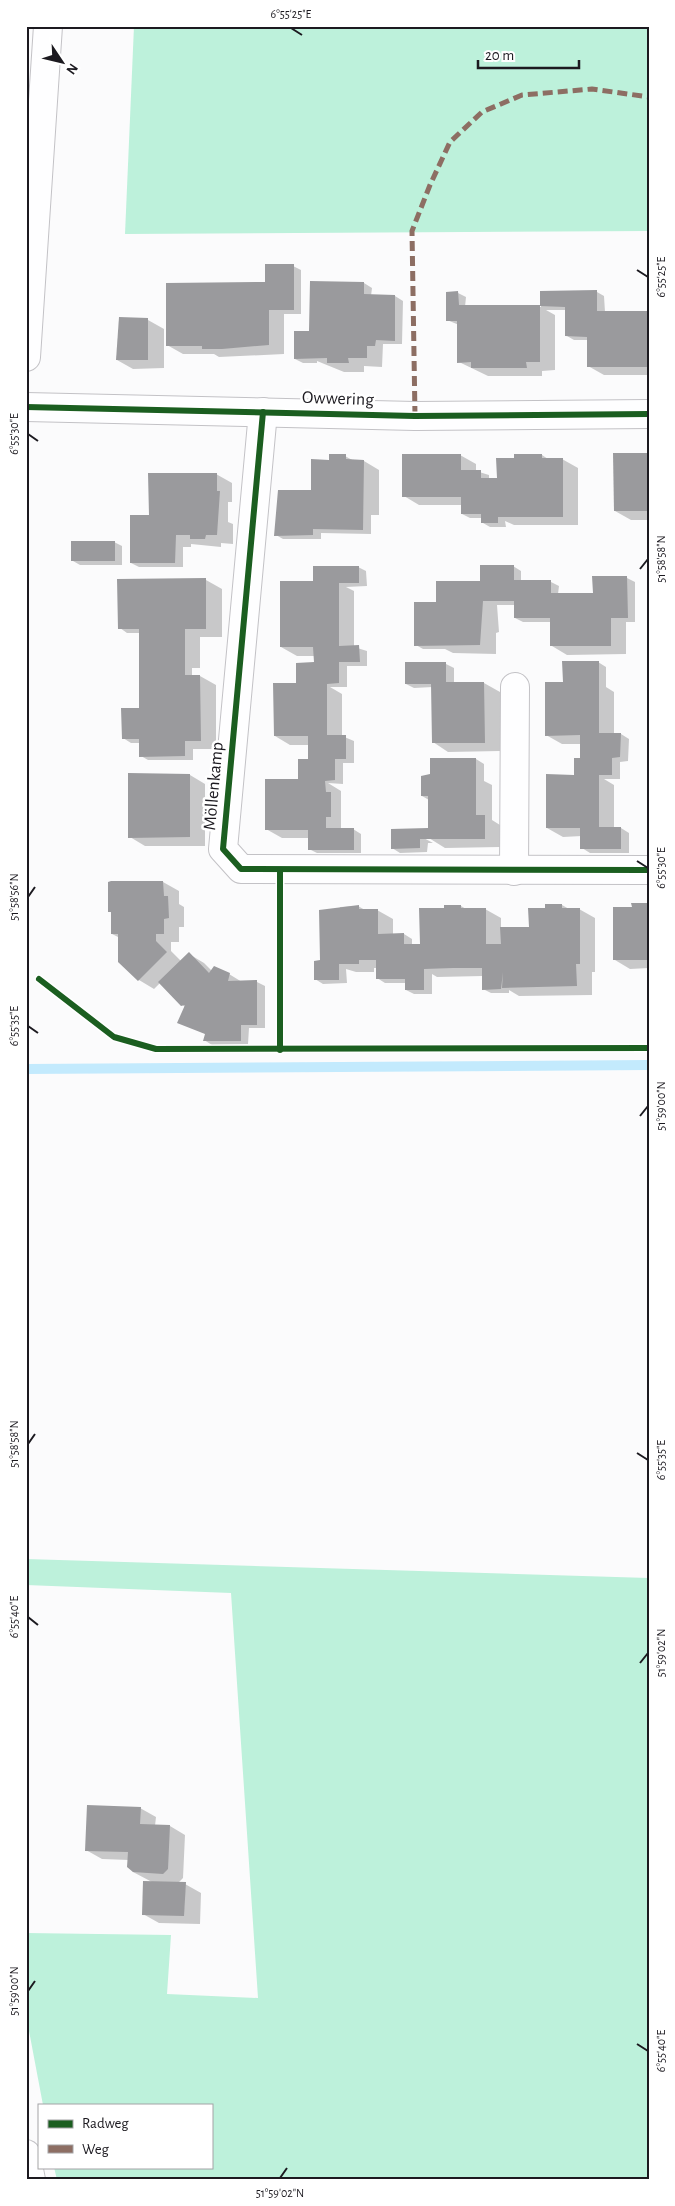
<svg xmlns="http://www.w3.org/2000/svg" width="675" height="2206" viewBox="0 0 675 2206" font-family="'Alegreya Sans',sans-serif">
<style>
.green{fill:#bdf1db}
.shadow{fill:#0003}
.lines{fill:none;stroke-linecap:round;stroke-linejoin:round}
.stream{stroke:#c3eafd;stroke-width:10}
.building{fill:#9a9a9d}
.minor-casing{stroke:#c3c2c6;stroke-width:30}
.tertiary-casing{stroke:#c3c2c6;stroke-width:30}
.minor{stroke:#fefeff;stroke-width:28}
.tertiary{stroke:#fefeff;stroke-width:28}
.quiet{stroke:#8d6e63;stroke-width:5;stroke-dasharray:10 5;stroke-linecap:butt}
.cycleway-casing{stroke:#fff;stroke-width:9}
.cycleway{stroke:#1b5e20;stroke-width:6}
.ticks{fill:none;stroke:#1c1a20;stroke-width:2}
.labels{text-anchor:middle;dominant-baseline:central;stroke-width:5;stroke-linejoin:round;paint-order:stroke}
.street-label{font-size:18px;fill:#1c1a20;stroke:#fff}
.neatline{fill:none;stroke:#1c1a20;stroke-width:2}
.ticks-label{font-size:12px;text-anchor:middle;fill:#1c1a20}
</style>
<rect width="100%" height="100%" fill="#fbfbfc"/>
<g class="green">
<path d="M134,26H649V231L125,234Z"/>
<path d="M26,1559L649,1578V2180H57L54,2167H211V2105H43L26,2015V1933L171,1935L167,1994L258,1998L231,1593L26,1585Z"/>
</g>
<g class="shadow">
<path d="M293,266L301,270V314H284V354L219,357L214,354H183L167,345Z"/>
<path d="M364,283L372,288L371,296H395L403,301L402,344H383L382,367L364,366V372H344L317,361V363H303L295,359L309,332Z"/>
<path d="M541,292H597L604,296L605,312H649V375H604L588,366V340H574L567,336V310H546L555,315V370L542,371V376H488L459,362V325L447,320L458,293L466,297L465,307H541Z"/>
<path d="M148,320L164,329V368L133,369L117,360Z"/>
<path d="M649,454V520H631L615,511Z"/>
<path d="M460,455L476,464V471L489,475V479H498L516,459L542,455L548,459H562L578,468V525H514L505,521L506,527H490L483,523V518H470L462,514V505H419L404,496Z"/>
<path d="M345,456L354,461H364L379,470V515H371V534L321,533V539H283L276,535Z"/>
<path d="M216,474L232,483V502H228V522L233,524V544L221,543V547L191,544V547H183V567H139L131,563L150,516Z"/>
<path d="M114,542L122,546V565H80L73,561Z"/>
<path d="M513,566L521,571V582H551L559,586L558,594H594L627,578L635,582V622H626V654L567,655L552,646L551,622H523L515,618L516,605H497L499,632L496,633V654L453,653L445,649H423L416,645L437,603Z"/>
<path d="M358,567L366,571L367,586L346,587L354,591V647L367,651V666H347V687H330L342,694V736L354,741V763H343V784L328,783L341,791V830L353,829L361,834V853H317L309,849V838H282L266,829L304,781L309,760V745H290L275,736L301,684L315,664V656H297L281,647L318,582Z"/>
<path d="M206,580L222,589V637H200V668H192V676H200L216,685V749H193V760H148L141,756L140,743H131L123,738L140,709V633H127L120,628Z"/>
<path d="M598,662L606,667V687L614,692V735L621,734L629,739L628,761L620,762V779H604L614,785V828H621L629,833V853H590L582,848V836L563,837L547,828L576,776L581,759V744H562L546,735L564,683Z"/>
<path d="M446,664L454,668V683H484L500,692V751L448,752L433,742V687L414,688L406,684Z"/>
<path d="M431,759H476L484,764V781L492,785V820L500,825V847L445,848L424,835L422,837L433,843H428L427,852L400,853L392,848L428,830L429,800L422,796L436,777Z"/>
<path d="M190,775L205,784V846H145L130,837Z"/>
<path d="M163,882L179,891V904L184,907V927H179V942H171V951L181,961L189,954L204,963L212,971L229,974L242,982H257L265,986V1028H249L248,1044L212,1045L204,1040L206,1034L179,1022L185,1007L160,983L154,989L139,980L120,938L112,934V913L109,911V884Z"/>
<path d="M562,905L569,909H579L595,918V972H592V995L519,996L509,990V993H491L483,989V976L437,977L432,974V994H414L406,990V983H385L377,978L378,968H374V972H356L346,969L347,983L323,984L315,979L325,962L340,907L358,906L365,910H377L393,919V935L404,934L412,939V946H421L445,909L461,906L466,909H485L501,918V928H528L546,909Z"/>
<path d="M649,905V968L630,969L615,960L633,908Z"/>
<path d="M140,1808L156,1817L155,1826H170L185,1835L183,1878L178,1883L185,1884L201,1893L200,1924L159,1923L143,1914L152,1882L133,1872L129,1860L102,1859L86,1850Z"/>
</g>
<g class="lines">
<path class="stream" d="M26,1069L649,1065"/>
</g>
<g class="building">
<path d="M265,264H294V310H269V345L222,349H202V346H166V283L265,282Z"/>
<path d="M310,281L364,282V294L395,295V341L376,340L375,346H367V358H348L349,363H327V358L294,359V331H309Z"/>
<path d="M597,290V311H649V367H587V337L565,336V307L540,306V362H526L527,368H471V362L457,363V321H446V292L458,291L459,305H540V291Z"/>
<path d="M119,317L148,318V360H116Z"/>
<path d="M613,453H649V511H614Z"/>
<path d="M329,454H346V459L364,460L363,530L313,529V535L274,536L278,490H311V459L329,460Z"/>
<path d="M402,454H461V470H481V478H497L496,458H514V454H542V458H563V517H498V523H481V514H461V497H402Z"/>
<path d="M148,473H217V491H220L217,535H206L205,539H190V535H176L175,563H130V515H149Z"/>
<rect x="71" y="541" width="44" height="20"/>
<path d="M480,565H514V580H551V593H593L592,576H627L628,618H611V646H550V618H514V601H483L480,645L414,646V602H436V581H480Z"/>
<path d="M313,566H359V583H339V646L359,645L360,662H339V683L327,684V735H346V759H335V780L325,781L326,792H331V817H326V828H354V850H308V830H265V779H298V759H308V736H274L273,683H296V663L314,662L313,647H280V581H313Z"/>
<path d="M206,578V629H185V675H200L201,741H185V756L139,757V739H122L121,708H139V629H118L117,579Z"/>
<path d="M562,661H599V733H621L620,757L612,758V775H599V827H621V849H580V828H546V774L574,775V758H580V735L545,736V682H563Z"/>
<path d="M405,662H446V682H484L485,743H432L431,684H405Z"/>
<path d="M430,758H476V815H485V839H420V848L391,849V829L428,828V796H421V776L430,774Z"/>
<path d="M128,773L190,774V837L128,838Z"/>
<path d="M111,881H163L164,896H168L169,918L164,919V934H156V941L167,952L138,981L118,962V934H111V912H108V882Z"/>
<path d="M631,903H649V960H613V907H632Z"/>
<path d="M545,904H562V908H580V964H576L577,986L502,988L503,972L501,989L482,990V968H453L424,969V990H405V979H376V960H359V964H339V980H314V961L320,960L319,910L359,905V909H378V934L404,933V944H420L419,908H444V905H461V908H486V944H501L500,927H529L528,908H545Z"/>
<path d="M189,952L209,973L214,966L230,973L228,981L257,980V1025H241V1041H203L205,1034L177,1023L185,1005L181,1006L158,982Z"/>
<path d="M87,1805L141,1807L140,1824L170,1825L168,1869L163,1874L133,1872L127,1867L128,1852L85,1851Z"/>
<path d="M143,1881L186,1882L184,1916L142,1915Z"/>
</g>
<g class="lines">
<defs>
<g id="minor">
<path d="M26,407L415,416L649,414"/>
<path d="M263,412L223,849L241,869L649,870"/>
<path d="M514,871L515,687"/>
<path d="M26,2154L31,2180"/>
</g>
<path id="tertiary" d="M26,357L48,26"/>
</defs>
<use href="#minor" class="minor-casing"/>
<use href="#tertiary" class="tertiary-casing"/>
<use href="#minor" class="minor"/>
<use href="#tertiary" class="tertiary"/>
<path class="quiet" d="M415,416L412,231L430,185L450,142L482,112L522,95L592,89L649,97"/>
<defs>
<g id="cycleway">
<path d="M26,407L415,416L649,414"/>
<path d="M263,412L223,849L241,869L649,870"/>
<path d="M280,870V1050"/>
<path d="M39,979L114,1037L156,1049L649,1048"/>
</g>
</defs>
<use href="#cycleway" class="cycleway-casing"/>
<use href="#cycleway" class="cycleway"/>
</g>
<path class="ticks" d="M291,28L302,35M637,270L648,277M28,434L38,441M640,569L648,559M637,861L648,868M28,897L35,887M28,1026L38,1033M640,1116L648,1106M28,1444L35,1434M637,1453L648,1460M28,1617L38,1625M640,1663L648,1653M28,1991L35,1981M637,2044L648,2051M280,2178L287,2168"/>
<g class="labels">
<g class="street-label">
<text transform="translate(338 399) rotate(2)">Owwering</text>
<text transform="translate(214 786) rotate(-85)">Möllenkamp</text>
</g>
</g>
<rect width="675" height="2206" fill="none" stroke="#ffffff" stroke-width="55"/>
<rect x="38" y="2104" width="175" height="65" fill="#ffffff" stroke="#a4a3a6"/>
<rect x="48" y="2120" width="25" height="8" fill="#1b5e20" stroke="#a4a3a6"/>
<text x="82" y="2128" font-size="15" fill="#1c1a20">Radweg</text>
<rect x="48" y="2145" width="25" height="8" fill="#8d6e63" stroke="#a4a3a6"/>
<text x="82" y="2154" font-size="15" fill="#1c1a20">Weg</text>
<g transform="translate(62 62) rotate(125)" stroke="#ffffff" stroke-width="4" paint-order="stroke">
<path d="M0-4L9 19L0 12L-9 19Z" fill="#1c1a20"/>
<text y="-8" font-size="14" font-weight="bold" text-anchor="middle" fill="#1c1a20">N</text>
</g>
<path d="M478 60v8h101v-8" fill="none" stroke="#1c1a20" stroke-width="2.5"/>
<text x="485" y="60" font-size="15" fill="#1c1a20" stroke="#ffffff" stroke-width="4" paint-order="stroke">20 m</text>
<rect x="28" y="28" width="620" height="2150" class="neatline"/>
<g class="ticks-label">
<text x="291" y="18">6°55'25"E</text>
<text transform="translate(661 277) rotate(-90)" y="4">6°55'25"E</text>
<text transform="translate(14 434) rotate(-90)" y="4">6°55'30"E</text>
<text transform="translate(661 559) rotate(-90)" y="4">51°58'58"N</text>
<text transform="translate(661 868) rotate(-90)" y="4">6°55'30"E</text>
<text transform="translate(14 897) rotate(-90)" y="4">51°58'56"N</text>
<text transform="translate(14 1026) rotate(-90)" y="4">6°55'35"E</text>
<text transform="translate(661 1106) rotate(-90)" y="4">51°59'00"N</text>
<text transform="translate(14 1444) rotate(-90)" y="4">51°58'58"N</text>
<text transform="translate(661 1460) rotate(-90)" y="4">6°55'35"E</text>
<text transform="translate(14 1617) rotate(-90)" y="4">6°55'40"E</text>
<text transform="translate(661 1653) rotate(-90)" y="4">51°59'02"N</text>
<text transform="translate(14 1991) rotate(-90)" y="4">51°59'00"N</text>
<text transform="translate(661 2051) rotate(-90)" y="4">6°55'40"E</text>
<text x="280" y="2197">51°59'02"N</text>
</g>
</svg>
